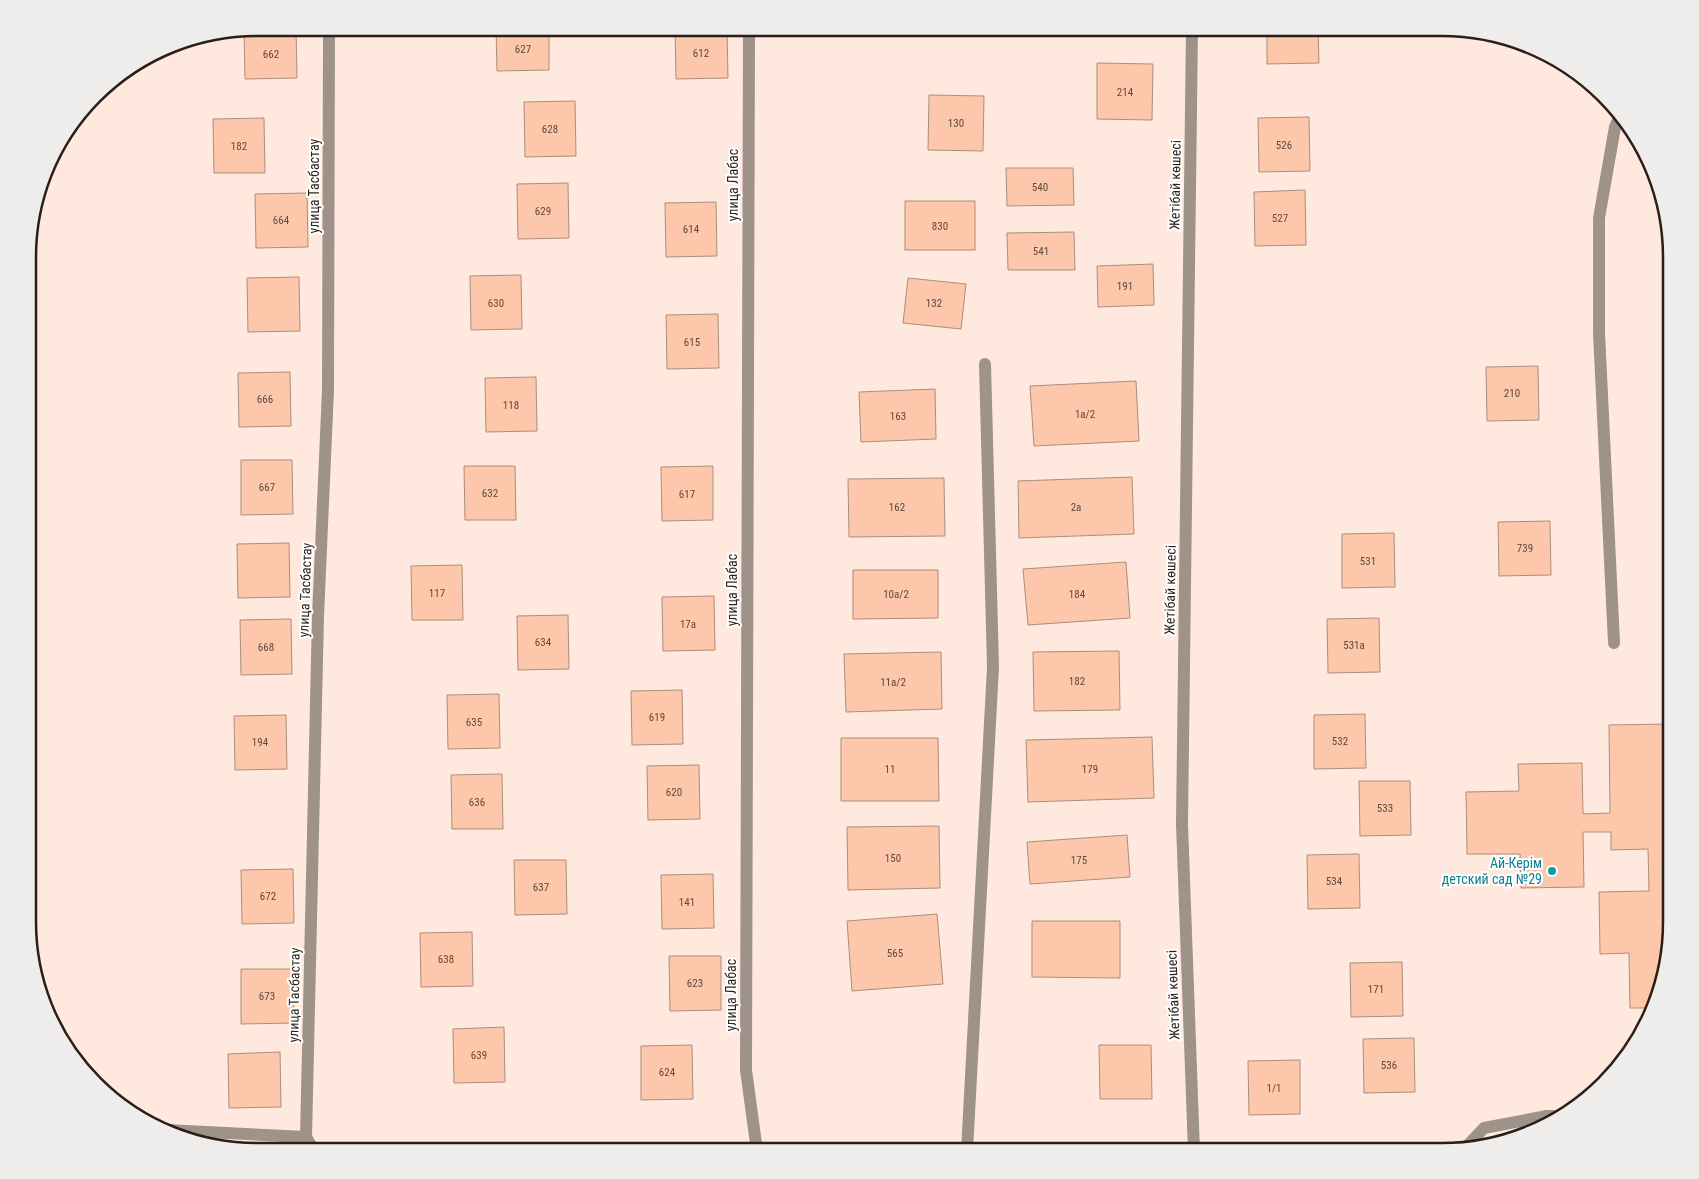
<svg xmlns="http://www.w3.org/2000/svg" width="1699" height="1179" viewBox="0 0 1699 1179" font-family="'Roboto Condensed',sans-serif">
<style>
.building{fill:#fdc7ab;stroke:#ad8d7c}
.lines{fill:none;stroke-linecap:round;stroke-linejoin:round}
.minor{stroke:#9f9289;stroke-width:12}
.culture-dot{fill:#0f9aa8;stroke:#fff;stroke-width:2}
.labels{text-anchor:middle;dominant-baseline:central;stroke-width:4;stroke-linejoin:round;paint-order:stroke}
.number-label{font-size:11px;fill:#5f483c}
.street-label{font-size:14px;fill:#2a1e17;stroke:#fff}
.culture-label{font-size:14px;fill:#0d838f;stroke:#fff;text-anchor:end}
.rim{fill:none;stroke:#2a1e17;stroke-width:2.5}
</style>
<rect width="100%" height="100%" fill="#ffe9de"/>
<g class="building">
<path d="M258,28H296L297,78L245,79L244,30Z"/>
<path d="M496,28H549V70L497,71Z"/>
<path d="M675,28H727L728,78L676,79Z"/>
<path d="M1267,28H1318L1319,63L1267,64Z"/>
<path d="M1097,63L1153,64L1152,120L1097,119Z"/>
<path d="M929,95L984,96L983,151L928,150Z"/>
<path d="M575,101L576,156L525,157L524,102Z"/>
<path d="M1309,117L1310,171L1259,172L1258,118Z"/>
<path d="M264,118L265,173H214L213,119Z"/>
<path d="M1006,168H1073L1074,205L1007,206Z"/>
<path d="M568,183L569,238L518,239L517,184Z"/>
<path d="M1305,190L1306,245L1255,246L1254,192Z"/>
<path d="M307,193L308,247L256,248L255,194Z"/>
<rect x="905" y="201" width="70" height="49"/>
<path d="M716,202L717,256L666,257L665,203Z"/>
<path d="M1074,232L1075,270H1008L1007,233Z"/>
<path d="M1153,264L1154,305L1098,307L1097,266Z"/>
<path d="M521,275L522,329L471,330L470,276Z"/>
<path d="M299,277L300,331L248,332L247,278Z"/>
<path d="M908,278L966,284L961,329L903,323Z"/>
<path d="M718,314L719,368L667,369L666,315Z"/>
<path d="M1538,366L1539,420L1487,421L1486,367Z"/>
<path d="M290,372L291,426L239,427L238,373Z"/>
<path d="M536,377L537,431L486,432L485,378Z"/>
<path d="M1136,381L1139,441L1034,446L1030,386Z"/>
<path d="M935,389L936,439L861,442L859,392Z"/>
<path d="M241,460H292L293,514L241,515Z"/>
<path d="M464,466H515L516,520H465Z"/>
<path d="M713,466V520L662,521L661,467Z"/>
<path d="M1132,477L1134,534L1019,538L1018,481Z"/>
<path d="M944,478L945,536L849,537L848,479Z"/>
<path d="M1550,521L1551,575L1499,576L1498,522Z"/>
<path d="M1394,533L1395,587L1342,588V534Z"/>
<path d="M289,543L290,597L238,598L237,544Z"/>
<path d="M1126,562L1130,618L1028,625L1023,569Z"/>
<path d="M462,565L463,620H412L411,566Z"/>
<path d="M853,570H938V618L853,619Z"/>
<path d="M714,596L715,650L663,651L662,597Z"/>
<path d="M568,615L569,669L518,670L517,616Z"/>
<path d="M1379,618L1380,672L1328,673L1327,619Z"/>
<path d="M291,619L292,674L241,675L240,620Z"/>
<path d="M1119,651L1120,710L1034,711L1033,652Z"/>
<path d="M941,652L942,709L846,712L844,654Z"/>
<path d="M682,690L683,744L632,745L631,691Z"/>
<path d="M499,694L500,748L448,749L447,695Z"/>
<path d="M1365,714L1366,768L1314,769V715Z"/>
<path d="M286,715L287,769L235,770L234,716Z"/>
<path d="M1671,724V849H1667L1668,891H1671V936L1659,996L1653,1008H1630L1629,953L1600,954L1599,892L1649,891L1648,849L1611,850V832H1583L1584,887L1521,888L1520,854H1467L1466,792L1519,791L1518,764L1582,763L1583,814L1610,813L1609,725Z"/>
<path d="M1152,737L1154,798L1028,802L1026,740Z"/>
<path d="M841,738H938L939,801H841Z"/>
<path d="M699,765L700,819L648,820L647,766Z"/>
<path d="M502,774L503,829H452L451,775Z"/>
<path d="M1359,781H1410L1411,835L1360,836Z"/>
<path d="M939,826L940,888L848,890L847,827Z"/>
<path d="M1127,835L1130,877L1030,884L1027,842Z"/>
<path d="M1359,854L1360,908L1308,909L1307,855Z"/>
<path d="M514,860H566L567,914L515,915Z"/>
<path d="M293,869L294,923L242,924L241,870Z"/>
<path d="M713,874L714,928L662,929L661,875Z"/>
<path d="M937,914L943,984L852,991L847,921Z"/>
<path d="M1032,921H1120V978L1032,977Z"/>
<path d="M472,932L473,986L421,987L420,933Z"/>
<path d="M669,956H721V1010L670,1011Z"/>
<path d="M1402,962L1403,1016L1351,1017L1350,963Z"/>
<path d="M241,969H293L294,1023L241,1024Z"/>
<path d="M504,1027L505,1082L454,1083L453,1029Z"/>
<path d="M1414,1038L1415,1092L1364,1093L1363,1039Z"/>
<path d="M692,1045L693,1099L641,1100V1046Z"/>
<path d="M1099,1045H1151L1152,1099H1100Z"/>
<path d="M280,1052L281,1107L229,1108L228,1054Z"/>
<path d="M1300,1060V1114L1249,1115L1248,1061Z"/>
</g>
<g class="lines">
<g class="minor">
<path d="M749,28L746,1070L757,1151"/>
<path d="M1192,28L1182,824L1194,1151"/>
<path d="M29,625V622"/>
<path d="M1614,643L1599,333V218L1615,127L1619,118"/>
<path d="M166,1130L306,1137"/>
<path d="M1467,1146L1484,1128L1547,1116H1558"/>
<path d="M314,1151L306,1137L318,616L328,390L329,28"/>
<path d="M967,1151L993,667L985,364"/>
</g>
</g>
<circle class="culture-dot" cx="1552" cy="871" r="5"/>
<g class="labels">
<g class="number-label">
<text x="523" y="49">627</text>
<text x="701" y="53">612</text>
<text x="271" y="54">662</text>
<text x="1125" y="92">214</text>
<text x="956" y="123">130</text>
<text x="550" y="129">628</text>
<text x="1284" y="145">526</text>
<text x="239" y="146">182</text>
<text x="1040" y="187">540</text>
<text x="543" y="211">629</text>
<text x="1280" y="218">527</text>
<text x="281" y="220">664</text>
<text x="940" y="226">830</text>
<text x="691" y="229">614</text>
<text x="1041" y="251">541</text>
<text x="1125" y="286">191</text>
<text x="496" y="303">630</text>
<text x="934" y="303">132</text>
<text x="692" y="342">615</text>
<text x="1512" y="393">210</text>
<text x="265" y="399">666</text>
<text x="511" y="405">118</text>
<text x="1085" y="414">1а/2</text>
<text x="898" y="416">163</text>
<text x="267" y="487">667</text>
<text x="490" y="493">632</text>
<text x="687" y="494">617</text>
<text x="897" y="507">162</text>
<text x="1076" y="507">2а</text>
<text x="1525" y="548">739</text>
<text x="1368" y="561">531</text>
<text x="437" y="593">117</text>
<text x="896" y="594">10а/2</text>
<text x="1077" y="594">184</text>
<text x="688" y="624">17а</text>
<text x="543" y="642">634</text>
<text x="1354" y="645">531а</text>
<text x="266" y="647">668</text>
<text x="1077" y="681">182</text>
<text x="893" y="682">11а/2</text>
<text x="657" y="717">619</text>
<text x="474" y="722">635</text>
<text x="1340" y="741">532</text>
<text x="260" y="742">194</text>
<text x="890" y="769">11</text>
<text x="1090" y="769">179</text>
<text x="674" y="792">620</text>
<text x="477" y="802">636</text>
<text x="1385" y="808">533</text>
<text x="893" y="858">150</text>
<text x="1079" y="860">175</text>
<text x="1334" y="881">534</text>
<text x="541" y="887">637</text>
<text x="268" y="896">672</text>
<text x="687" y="902">141</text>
<text x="895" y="953">565</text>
<text x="446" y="959">638</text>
<text x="695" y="983">623</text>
<text x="1376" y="989">171</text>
<text x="267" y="996">673</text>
<text x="479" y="1055">639</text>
<text x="1389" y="1065">536</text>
<text x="667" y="1072">624</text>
<text x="1274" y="1088">1/1</text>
</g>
<g class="street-label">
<text transform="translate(733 185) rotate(-90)">улица Лабас</text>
<text transform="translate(1175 185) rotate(-89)">Жетібай көшесі</text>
<text transform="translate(314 186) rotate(-90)">улица Тасбастау</text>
<text transform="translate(305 590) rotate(-88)">улица Тасбастау</text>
<text transform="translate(732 590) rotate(-90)">улица Лабас</text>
<text transform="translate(1170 590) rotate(-89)">Жетібай көшесі</text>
<text transform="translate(294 995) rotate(-89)">улица Тасбастау</text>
<text transform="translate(731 995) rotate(-90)">улица Лабас</text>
<text transform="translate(1173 995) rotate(-92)">Жетібай көшесі</text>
</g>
<g class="culture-label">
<text x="1542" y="863">Ай-Керім<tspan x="1542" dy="16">детский сад №29</tspan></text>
</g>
</g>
<path d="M0 0H1699V1179H0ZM257 36H1442A221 221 0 0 1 1663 257V922A221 221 0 0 1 1442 1143H257A221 221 0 0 1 36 922V257A221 221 0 0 1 257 36Z" fill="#eeedec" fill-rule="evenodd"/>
<path class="rim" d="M257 36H1442A221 221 0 0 1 1663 257V922A221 221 0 0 1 1442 1143H257A221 221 0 0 1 36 922V257A221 221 0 0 1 257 36Z"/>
</svg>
